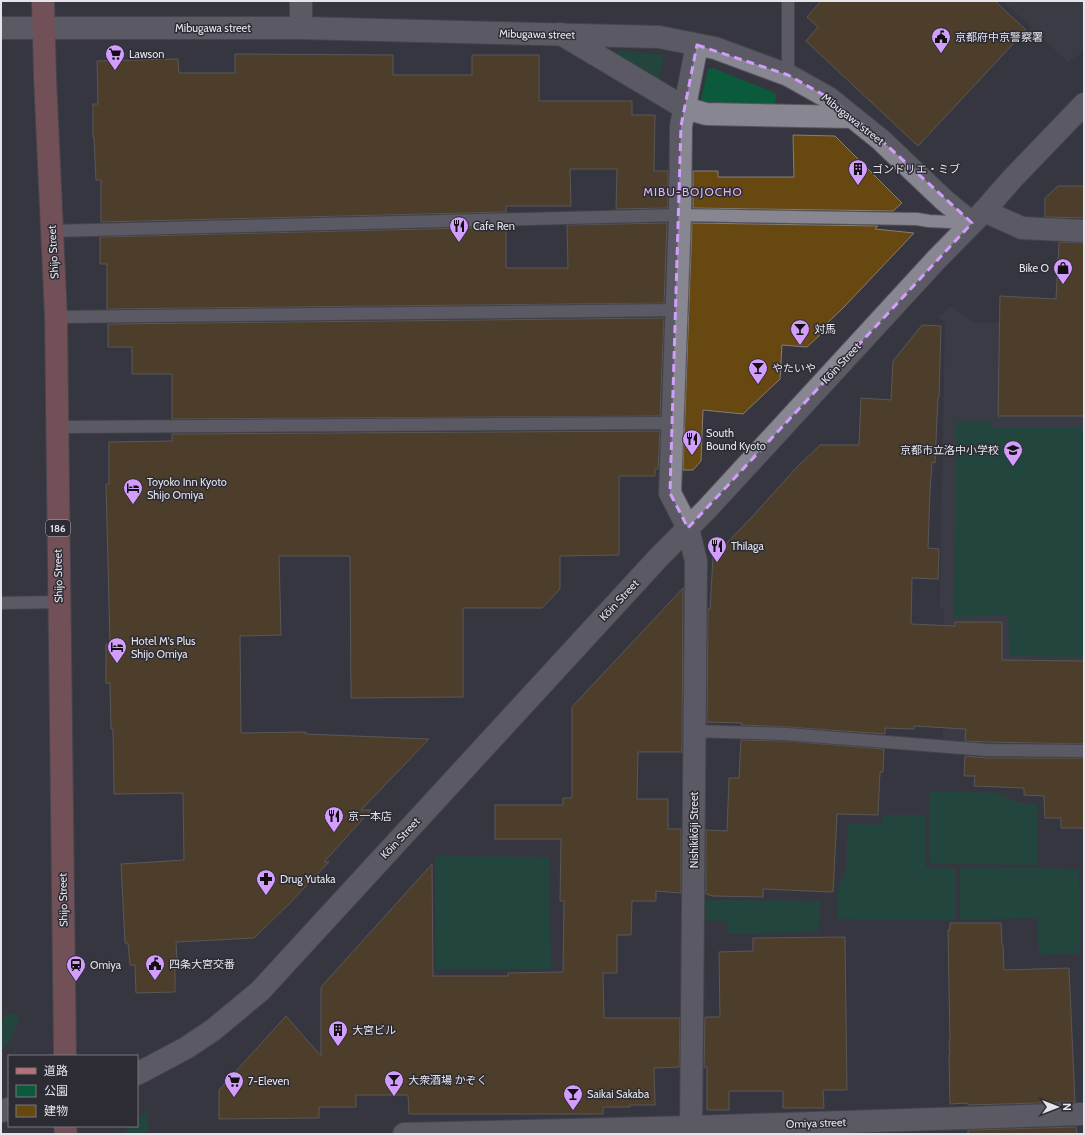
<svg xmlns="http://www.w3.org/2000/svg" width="1085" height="1135" viewBox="0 0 1085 1135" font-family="Cabin,'Noto Sans JP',sans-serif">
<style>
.built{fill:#42404f}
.green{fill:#0b5a3c}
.building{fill:#664810;stroke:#847e74}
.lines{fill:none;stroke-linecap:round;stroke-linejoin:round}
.service-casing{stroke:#56555d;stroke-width:14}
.minor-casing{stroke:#56555d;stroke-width:24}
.tertiary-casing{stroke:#56555d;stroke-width:24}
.primary-casing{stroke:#56555d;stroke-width:24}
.service{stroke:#878691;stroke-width:12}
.minor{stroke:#878691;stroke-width:22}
.tertiary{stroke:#878691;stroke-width:22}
.primary{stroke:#bb7075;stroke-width:22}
.marked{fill:none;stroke:#d29dfd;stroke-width:3;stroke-dasharray:8 5;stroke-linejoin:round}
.labels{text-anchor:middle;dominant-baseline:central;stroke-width:3;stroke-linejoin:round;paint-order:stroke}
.shield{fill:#2d2c35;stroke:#aeadb4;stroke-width:1}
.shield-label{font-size:10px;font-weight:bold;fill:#e5e4ea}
.street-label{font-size:11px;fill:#e5e4ea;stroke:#2d2c35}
.poi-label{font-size:11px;fill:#e5e4ea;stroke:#2d2c35;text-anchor:start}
.neighbourhood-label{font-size:12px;letter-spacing:1px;fill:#dbb6fa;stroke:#2d2c35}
</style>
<rect width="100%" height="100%" fill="#373640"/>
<g class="built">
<path d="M1003,1H1084V51L1068,62Z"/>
<path d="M951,306L973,322L1084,325V744L943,740L944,609L940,608L945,323L939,317Z"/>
</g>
<g class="green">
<path d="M622,50L664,55L659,81L618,58L617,54L618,51Z"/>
<path d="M713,68L775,93C777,98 776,102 772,106L704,102L701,99L708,69Z"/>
<path d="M956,421H990L991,427H1084V657L1010,656L1008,615L954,617Z"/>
<path d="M929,791L997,793L1020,803H1037V865L929,863Z"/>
<path d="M882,815H925V867H956V920L838,919V887L846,872L848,824L882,825Z"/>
<path d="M435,856L549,857L551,969H436Z"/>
<path d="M960,867L1079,869L1080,953L1039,955L1037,918L960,920Z"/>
<path d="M700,900L821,901L818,932L729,934L728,921L701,920Z"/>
<path d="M7,1014H19C17,1028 11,1040 1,1050V1021Z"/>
<path d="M147,1110L148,1131L141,1134H123L131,1126H137V1120Z"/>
</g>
<g class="building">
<path d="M821,1H995L1026,30L918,146L806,41L818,27L807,17Z"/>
<path d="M235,54L393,55V75H472V55H539V101H632V115H655L654,171H668V208L616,209L617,169H570L571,206H506V212L101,222V180H96L94,137H93V104H98L97,61L178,59L179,73H235Z"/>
<path d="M793,135L835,136L902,203L893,211L693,208V171H718V177H794Z"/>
<path d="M1058,186H1084V218L1045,217V198Z"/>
<path d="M667,223L664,303L107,309V264H100V237L506,227V268H568L567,225Z"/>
<path d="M692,223L878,226L875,229L914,233L843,308L821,329V334L807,347L782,345L780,379L743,414L703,410L701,461L693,470H683Z"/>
<path d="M1059,242L1084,243V416H998L1000,296L1056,299Z"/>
<path d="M664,318L660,416L172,419V374H132V347H108V324Z"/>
<path d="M922,325L941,326L939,397H938L935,463L932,462L930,491L928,548L939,549L938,579L912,578L911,624L955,626V622H1002V660L1084,661V744L987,742L965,741L966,729L914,726V729L885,728V734L787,727L741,725L742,723L707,722L708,608L710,610L713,557L751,518L796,468L820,445H859L861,398L891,400L893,361Z"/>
<path d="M660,431L658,469H655V476H619V555L560,556V589L542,608H463V697L351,698L350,556H279L281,635L240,636L241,733L306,732V734L429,739L361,810H371L324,862H329L289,904L254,938L176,942L177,962L175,963V992L136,993L135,965H130L128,943H125L121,864L184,860L183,793L114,794L113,729H111L110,683H106V644H110L106,484H109V442L172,441V434Z"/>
<path d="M683,588L682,752H638L637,799H668V829H681V893L656,891V901H632L631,935H617V973H603L604,1018H680L679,1067L654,1068L655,1105H630V1107H603V1114H409L408,1095H356V1107H319V1118L219,1119V1090L286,1016L321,1056V987L432,864L433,976H508V973L563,972L564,901H560L561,839H495V805H563V798H572V707Z"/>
<path d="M741,740L786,741L884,749L883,772H880L878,815L837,814L833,892L763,889V897L713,896L706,894V830L727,831L729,778H739Z"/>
<path d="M965,756L987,758H1084V828H1061V818H1045L1044,796L1024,795V788L974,786L975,776H964Z"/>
<path d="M950,923H1001L1002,945H1003L1004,970L1069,968L1075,1102L968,1105V1103L950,1104L949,1055H950L949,1041H950L948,930H950Z"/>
<path d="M845,937L847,1090H823L824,1108H783V1091H729V1110H707V1067H704L705,1017H720L719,952L753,951V938Z"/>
<path d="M1076,1127L1077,1134H968V1130Z"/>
</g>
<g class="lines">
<defs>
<g id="service">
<path d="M788,1V75"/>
<path d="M52,231L680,215L917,219L929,221L970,223"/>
<path d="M56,317L677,310"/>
<path d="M57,427L673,423"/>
<path d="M1,603L59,602"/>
<path d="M694,731L786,734L987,750L1084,751"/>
</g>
<g id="minor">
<path d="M301,28V1"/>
<path d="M561,34L685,108L706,114L852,117"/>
<path d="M984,211L1022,228L1084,231"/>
<path d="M404,1134L692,1127L1084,1114"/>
<path d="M691,1134L696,561L688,528L670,493L680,215L681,126L697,45"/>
</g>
<g id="tertiary">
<path d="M1,28H301L659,37L715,48L788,75L829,98L881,140L944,200L972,223"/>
<path d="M137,1074L186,1048L213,1030L260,991L659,557L706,510L936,260L984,211L1012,179L1084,104"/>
<path d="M1,1111L9,1109"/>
</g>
<g id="primary">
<path d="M43,1L45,77L56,317L65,1056"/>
<path d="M65,1126L66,1134"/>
</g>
</defs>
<use href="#service" class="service-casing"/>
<use href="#minor" class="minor-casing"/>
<use href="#tertiary" class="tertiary-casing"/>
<use href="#primary" class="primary-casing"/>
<use href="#service" class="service"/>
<use href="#minor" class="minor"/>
<use href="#tertiary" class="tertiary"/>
<use href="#primary" class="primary"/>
</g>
<path d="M0 0H1085V1135H0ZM697,45L788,75L829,98L881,140L972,223L688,528L670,493L681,126Z" fill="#373640" fill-opacity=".55" fill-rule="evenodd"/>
<path class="marked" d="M697,45L788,75L829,98L881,140L972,223L688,528L670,493L681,126Z"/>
<defs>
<symbol id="civic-pin" viewBox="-11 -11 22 30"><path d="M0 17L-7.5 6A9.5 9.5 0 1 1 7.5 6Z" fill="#d29dfd" stroke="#2d2c35"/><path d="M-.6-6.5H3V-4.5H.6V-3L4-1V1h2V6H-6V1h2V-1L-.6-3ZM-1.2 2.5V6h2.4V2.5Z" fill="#111"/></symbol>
<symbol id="supermarket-pin" viewBox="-11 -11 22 30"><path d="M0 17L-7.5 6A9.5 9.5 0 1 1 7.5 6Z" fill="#d29dfd" stroke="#2d2c35"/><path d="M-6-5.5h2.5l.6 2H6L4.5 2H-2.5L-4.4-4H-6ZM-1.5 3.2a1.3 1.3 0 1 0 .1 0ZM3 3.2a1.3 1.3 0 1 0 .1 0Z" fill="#111"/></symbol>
<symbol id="building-pin" viewBox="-11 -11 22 30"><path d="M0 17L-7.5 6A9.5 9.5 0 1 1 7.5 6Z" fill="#d29dfd" stroke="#2d2c35"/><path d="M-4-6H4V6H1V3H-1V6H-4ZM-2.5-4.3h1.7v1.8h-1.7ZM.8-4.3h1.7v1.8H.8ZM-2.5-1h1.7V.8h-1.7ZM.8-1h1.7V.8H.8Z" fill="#111"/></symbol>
<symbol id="restaurant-pin" viewBox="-11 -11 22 30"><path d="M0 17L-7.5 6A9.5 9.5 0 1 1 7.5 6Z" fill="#d29dfd" stroke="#2d2c35"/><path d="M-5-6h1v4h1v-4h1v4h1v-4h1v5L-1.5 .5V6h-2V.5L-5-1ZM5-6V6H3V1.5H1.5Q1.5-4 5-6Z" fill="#111"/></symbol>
<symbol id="shop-pin" viewBox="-11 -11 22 30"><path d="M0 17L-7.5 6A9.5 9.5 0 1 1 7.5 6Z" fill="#d29dfd" stroke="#2d2c35"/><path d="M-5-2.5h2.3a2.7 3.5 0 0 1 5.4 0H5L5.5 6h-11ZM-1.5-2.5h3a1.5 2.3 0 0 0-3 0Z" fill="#111"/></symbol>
<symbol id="bar-pin" viewBox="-11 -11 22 30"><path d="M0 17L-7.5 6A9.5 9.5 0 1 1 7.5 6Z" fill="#d29dfd" stroke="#2d2c35"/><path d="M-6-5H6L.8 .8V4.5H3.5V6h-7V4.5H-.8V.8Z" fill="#111"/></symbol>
<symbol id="school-pin" viewBox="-11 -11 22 30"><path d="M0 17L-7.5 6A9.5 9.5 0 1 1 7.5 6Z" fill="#d29dfd" stroke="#2d2c35"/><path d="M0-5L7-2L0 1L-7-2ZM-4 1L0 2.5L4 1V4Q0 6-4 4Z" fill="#111"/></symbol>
<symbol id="hotel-pin" viewBox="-11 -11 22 30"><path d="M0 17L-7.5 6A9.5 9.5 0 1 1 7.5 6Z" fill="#d29dfd" stroke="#2d2c35"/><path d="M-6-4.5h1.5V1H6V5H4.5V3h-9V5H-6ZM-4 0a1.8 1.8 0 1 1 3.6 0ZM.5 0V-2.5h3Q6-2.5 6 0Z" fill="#111"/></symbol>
<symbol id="pharmacy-pin" viewBox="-11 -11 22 30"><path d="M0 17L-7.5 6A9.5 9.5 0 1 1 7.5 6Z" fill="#d29dfd" stroke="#2d2c35"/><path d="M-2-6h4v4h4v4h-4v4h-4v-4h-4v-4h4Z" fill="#111"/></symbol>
<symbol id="station-pin" viewBox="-11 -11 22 30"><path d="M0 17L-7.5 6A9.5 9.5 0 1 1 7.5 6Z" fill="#d29dfd" stroke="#2d2c35"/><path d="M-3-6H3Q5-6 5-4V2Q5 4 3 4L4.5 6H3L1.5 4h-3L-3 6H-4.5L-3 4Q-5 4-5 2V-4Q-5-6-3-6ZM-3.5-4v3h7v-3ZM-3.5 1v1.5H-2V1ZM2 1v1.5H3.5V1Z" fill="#111"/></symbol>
</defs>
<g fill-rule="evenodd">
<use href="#civic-pin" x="930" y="26" width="22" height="30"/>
<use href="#supermarket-pin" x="104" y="43" width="22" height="30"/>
<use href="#building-pin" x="847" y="158" width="22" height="30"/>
<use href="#restaurant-pin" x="448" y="215" width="22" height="30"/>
<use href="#shop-pin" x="1052" y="257" width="22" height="30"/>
<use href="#bar-pin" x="789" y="318" width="22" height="30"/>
<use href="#bar-pin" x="747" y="357" width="22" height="30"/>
<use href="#restaurant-pin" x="681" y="428" width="22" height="30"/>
<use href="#school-pin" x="1002" y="439" width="22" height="30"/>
<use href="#hotel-pin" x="122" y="477" width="22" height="30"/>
<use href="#restaurant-pin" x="706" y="535" width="22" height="30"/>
<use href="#hotel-pin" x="106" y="636" width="22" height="30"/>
<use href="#restaurant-pin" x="323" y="805" width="22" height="30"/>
<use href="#pharmacy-pin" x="255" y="868" width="22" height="30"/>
<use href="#civic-pin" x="144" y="953" width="22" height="30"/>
<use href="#station-pin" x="65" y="954" width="22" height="30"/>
<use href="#building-pin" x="327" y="1019" width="22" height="30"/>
<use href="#bar-pin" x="383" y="1069" width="22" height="30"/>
<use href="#supermarket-pin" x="223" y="1070" width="22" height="30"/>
<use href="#bar-pin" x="562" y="1083" width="22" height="30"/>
</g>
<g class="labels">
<rect class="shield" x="46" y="520" width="24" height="16" rx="3"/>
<g class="shield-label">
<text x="58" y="528">186</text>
</g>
<g class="street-label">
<text x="213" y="28">Mibugawa street</text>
<text transform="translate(537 34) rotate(1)">Mibugawa street</text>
<text transform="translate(853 119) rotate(38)">Mibugawa street</text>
<text transform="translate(53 252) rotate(-93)">Shijo Street</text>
<text transform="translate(841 363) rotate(-47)">Kōin Street</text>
<text transform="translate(58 576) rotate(-91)">Shijo Street</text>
<text transform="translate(619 600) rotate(-47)">Kōin Street</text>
<text transform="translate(694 830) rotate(-90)">Nishikikōji Street</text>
<text transform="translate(400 838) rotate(-47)">Kōin Street</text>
<text transform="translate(63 900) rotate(-91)">Shijo Street</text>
<text transform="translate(816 1123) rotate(-2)">Omiya street</text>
</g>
<g class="poi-label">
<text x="955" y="37">京都府中京警察署</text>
<text x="129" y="54">Lawson</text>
<text x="872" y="169">ゴンドリエ・ミブ</text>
<text x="473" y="226">Cafe Ren</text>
<text x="1049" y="268" text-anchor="end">Bike O</text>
<text x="814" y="329">対馬</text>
<text x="772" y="368">やたいや</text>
<text x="706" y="433">South<tspan x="706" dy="13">Bound Kyoto</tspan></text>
<text x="999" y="450" text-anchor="end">京都市立洛中小学校</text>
<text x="147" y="482">Toyoko Inn Kyoto<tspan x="147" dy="13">Shijo Omiya</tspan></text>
<text x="731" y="546">Thilaga</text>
<text x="131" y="641">Hotel M's Plus<tspan x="131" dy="13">Shijo Omiya</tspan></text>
<text x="348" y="816">京一本店</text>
<text x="280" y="879">Drug Yutaka</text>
<text x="169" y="964">四条大宮交番</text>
<text x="90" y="965">Omiya</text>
<text x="352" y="1030">大宮ビル</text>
<text x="408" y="1080">大衆酒場 かぞく</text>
<text x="248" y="1081">7-Eleven</text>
<text x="587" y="1094">Saikai Sakaba</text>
</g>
<g class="neighbourhood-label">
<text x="693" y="191">MIBU-BOJOCHO</text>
</g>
</g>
<rect width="1085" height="1135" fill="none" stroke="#e5e4ea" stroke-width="4"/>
<rect x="8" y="1055" width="130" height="72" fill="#2d2c35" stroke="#77767d"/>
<rect x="16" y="1068" width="20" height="6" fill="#bb7075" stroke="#77767d"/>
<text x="44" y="1075" font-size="12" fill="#e5e4ea">道路</text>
<rect x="16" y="1085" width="20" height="12" fill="#0b5a3c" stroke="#77767d"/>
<text x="44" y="1095" font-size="12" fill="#e5e4ea">公園</text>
<rect x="16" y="1105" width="20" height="12" fill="#664810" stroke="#77767d"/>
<text x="44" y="1115" font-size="12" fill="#e5e4ea">建物</text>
<g transform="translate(1057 1107) rotate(90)" stroke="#2d2c35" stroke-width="3" paint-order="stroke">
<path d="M0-3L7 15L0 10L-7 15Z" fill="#e5e4ea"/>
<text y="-6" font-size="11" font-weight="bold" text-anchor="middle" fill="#e5e4ea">N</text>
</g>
</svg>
